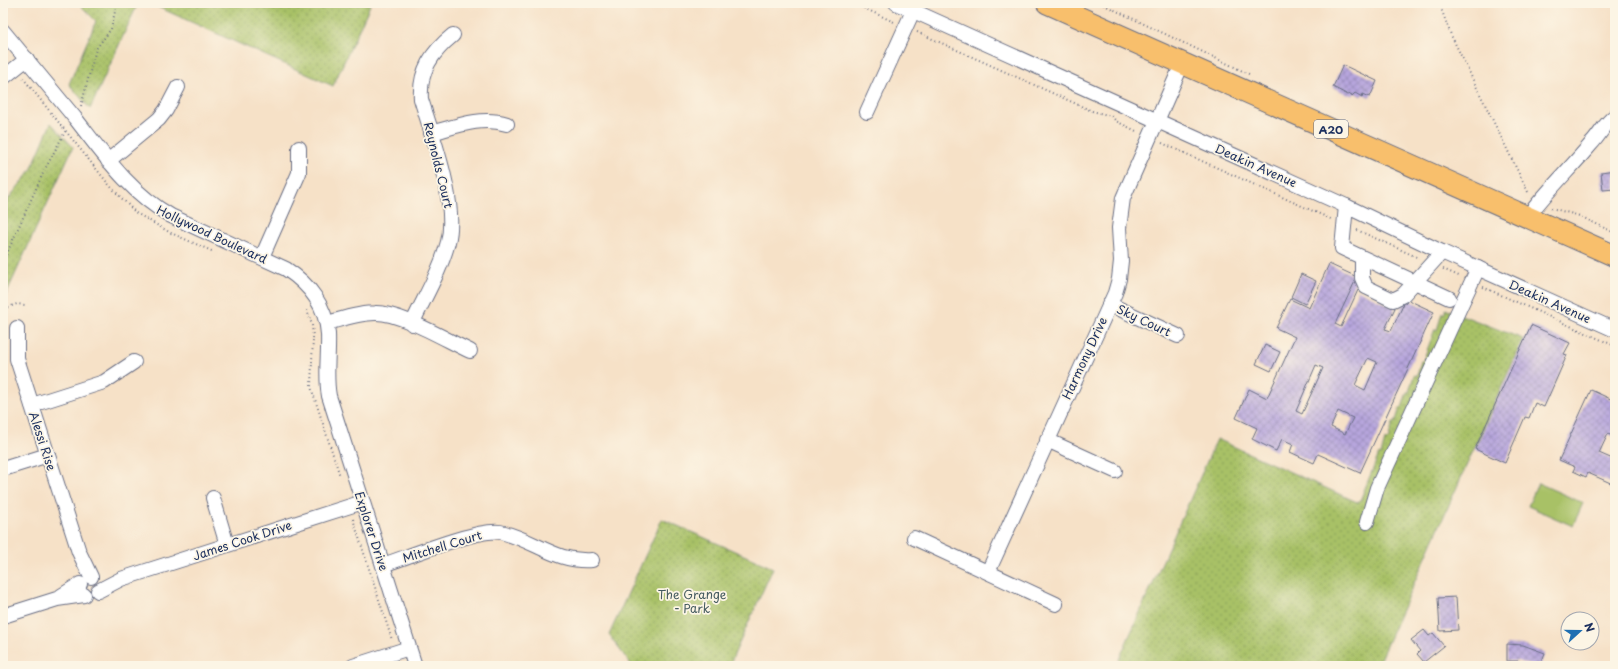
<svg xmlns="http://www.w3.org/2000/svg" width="1618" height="669" viewBox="0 0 1618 669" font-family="'Playpen Sans',sans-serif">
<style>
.grass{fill:url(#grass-dots);stroke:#627862}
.garden{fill:#a8c166;stroke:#627862}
.building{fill:url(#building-cross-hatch);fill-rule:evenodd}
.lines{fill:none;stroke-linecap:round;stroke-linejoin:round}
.minor-casing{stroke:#686d83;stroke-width:16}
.highway-casing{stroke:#686d83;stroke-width:23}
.path{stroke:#686d83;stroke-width:2;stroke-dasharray:1 3;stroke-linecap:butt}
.minor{stroke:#fff;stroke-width:14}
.highway{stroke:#f8bf6c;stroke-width:21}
.labels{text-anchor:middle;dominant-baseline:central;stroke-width:3.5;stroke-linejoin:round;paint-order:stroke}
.shield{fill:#fcf5e5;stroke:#5e6a86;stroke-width:1}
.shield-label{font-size:11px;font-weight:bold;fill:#1b2f5e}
.street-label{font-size:12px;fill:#1b2f5e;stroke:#fcf5e5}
.park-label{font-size:12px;fill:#455b60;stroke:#fcf5e5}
</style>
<defs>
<pattern id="grass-dots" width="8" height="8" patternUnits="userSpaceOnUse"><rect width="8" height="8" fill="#a8c166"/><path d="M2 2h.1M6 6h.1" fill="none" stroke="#889d57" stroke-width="1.8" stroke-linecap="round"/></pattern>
<pattern id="building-cross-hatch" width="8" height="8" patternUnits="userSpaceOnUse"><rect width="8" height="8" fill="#b7a6dd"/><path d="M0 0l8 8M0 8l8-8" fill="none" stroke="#9488b6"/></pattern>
</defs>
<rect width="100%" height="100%" fill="#fcf5e5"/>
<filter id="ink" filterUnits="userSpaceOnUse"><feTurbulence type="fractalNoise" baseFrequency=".025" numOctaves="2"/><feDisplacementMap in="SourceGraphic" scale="8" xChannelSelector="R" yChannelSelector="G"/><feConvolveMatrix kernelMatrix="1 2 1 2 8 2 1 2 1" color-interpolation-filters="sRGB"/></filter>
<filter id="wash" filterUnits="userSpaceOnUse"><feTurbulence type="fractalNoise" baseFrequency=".012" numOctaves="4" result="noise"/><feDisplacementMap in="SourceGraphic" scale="16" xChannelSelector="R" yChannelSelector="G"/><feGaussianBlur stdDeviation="0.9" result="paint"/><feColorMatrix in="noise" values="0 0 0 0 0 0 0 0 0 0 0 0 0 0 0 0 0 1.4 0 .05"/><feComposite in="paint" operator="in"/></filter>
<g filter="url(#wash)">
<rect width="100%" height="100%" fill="#f6e1c7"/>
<g class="grass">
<path d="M78,3H138L90,109L69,84L96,21Z"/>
<path d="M149,3H371L333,86Z"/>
<path d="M51,123L73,147L3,301V206L31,170Z"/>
<path d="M1446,309L1523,339L1377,666H1116L1217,439L1359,503L1379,454L1381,455L1385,440H1388L1393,423H1395L1400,408H1402L1407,392H1409L1414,375L1417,376L1421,361H1423L1435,329L1437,330L1442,313L1444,314Z"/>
<path d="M662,519L773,568L729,666H632L609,635Z"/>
</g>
<path class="garden" d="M1538,483L1583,503L1573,526L1528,506Z"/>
<g id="blocks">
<g class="building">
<path d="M1343,65L1377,81L1370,97L1363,94L1362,97L1355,93L1352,96L1351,94L1348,95L1333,87Z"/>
<path d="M1615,170V189L1603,190L1601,172Z"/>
<path d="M1329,264L1357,277L1335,324L1341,327L1358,290L1395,308L1385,329L1391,331L1406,299L1434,312L1360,473L1318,454L1314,463L1290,452L1293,444L1282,439L1276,451L1252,439L1257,428L1236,418L1249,389L1267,398L1295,337L1276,328L1290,299L1309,308ZM1368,358L1377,362L1365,390L1355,385ZM1316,365L1323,368L1302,414L1296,411ZM1338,411L1353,418L1345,434L1331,427Z"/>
<path d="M1301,274L1316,281L1305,304L1291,297Z"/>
<path d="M1531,325L1570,343L1564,354L1567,355L1544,407L1535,403L1529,418L1525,417L1505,463L1475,449Z"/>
<path d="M1265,345L1280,352L1271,371L1256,364Z"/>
<path d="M1591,390L1615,401V437L1608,434L1599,453L1615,460V485L1588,473L1586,477L1573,471L1575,467L1559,460Z"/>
<path d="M1456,597L1458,630L1440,631L1438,598Z"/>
<path d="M1424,630L1429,636L1433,633L1444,646L1424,662L1417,654L1420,651L1411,640Z"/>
<path d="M1507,644L1523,645L1545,653L1540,666H1533L1519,661H1507Z"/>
</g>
</g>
</g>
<g filter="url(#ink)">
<use href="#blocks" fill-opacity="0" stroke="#686d83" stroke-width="1"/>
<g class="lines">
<defs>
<g id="minor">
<path d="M896,3L1346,206L1442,252L1615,330"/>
<path d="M3,31C27,60 51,89 75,118C104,155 130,193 171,216L286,269C309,284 326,306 328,334C329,355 325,375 329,396L415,666"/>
<path d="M3,78L27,59"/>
<path d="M867,112L913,11"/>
<path d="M431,133C457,126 481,116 507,124"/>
<path d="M108,161L159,119L166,110L178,87"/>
<path d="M1346,206L1342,248L1449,298"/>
<path d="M1528,216C1548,190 1570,169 1591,144C1600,135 1604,124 1615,116"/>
<path d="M262,257L299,173V148"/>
<path d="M1362,258V278L1366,287L1393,300L1403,295L1442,252"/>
<path d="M1109,304L1178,336"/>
<path d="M327,323C342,319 359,313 375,313C400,312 446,340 470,351"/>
<path d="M412,324C424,298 441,270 448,242C458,204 433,138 421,99C419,71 432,52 453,35"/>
<path d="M17,328V359L79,552L91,577"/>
<path d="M32,405L104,382L134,362"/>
<path d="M1047,440L1115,471"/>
<path d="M3,469L48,455"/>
<path d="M213,498L227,545"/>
<path d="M1367,522L1377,488L1478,268"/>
<path d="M914,538L1056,604"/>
<path d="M383,565C407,557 479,528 500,532C534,539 555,563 592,560"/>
<path d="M988,572L1115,293L1119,279L1121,261L1119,228L1123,198L1182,64"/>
<path d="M98,591L121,579L363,502"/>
<path d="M61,596L80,584"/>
<path d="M3,616L57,599L84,595"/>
<path d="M353,666L409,648"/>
</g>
<path id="highway" d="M1047,3L1615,256"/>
</defs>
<use href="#minor" class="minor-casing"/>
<use href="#highway" class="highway-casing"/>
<g class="path">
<path d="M853,3L894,22"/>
<path d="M1100,3L1249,74"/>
<path d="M1439,3L1451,35L1529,194"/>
<path d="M917,32L1092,111L1111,116L1116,121L1138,132"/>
<path d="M3,54L7,59"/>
<path d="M23,78L110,186L136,213L171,233L214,252"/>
<path d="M81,106L96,49L111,29L117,3"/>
<path d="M1162,143L1333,220"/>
<path d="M1551,208L1580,216L1615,233"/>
<path d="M1357,230L1419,258"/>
<path d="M3,262L44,171L66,130"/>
<path d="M1443,269L1461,277"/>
<path d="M1483,287L1615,346"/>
<path d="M3,303L6,308L17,304L25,305"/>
<path d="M307,310L312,325L313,338L311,387L340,476"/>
<path d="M353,519L392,640"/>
</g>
<use href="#minor" class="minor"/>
<use href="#highway" class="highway"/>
</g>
</g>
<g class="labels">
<rect class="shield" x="1314" y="120" width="34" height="18" rx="3"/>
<g class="shield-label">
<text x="1331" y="129">A20</text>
</g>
<g class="street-label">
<text transform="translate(439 165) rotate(76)">Reynolds Court</text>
<text transform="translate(1256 165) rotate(24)">Deakin Avenue</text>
<text transform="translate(212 234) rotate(25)">Hollywood Boulevard</text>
<text transform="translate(1550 301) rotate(24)">Deakin Avenue</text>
<text transform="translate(1144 320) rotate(25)">Sky Court</text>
<text transform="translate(1084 358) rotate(-65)">Harmony Drive</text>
<text transform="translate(43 441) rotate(72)">Alessi Rise</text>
<text transform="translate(372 531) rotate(72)">Explorer Drive</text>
<text transform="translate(242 540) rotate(-18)">James Cook Drive</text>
<text transform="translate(442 546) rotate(-17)">Mitchell Court</text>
</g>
<g class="park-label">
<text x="692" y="594">The Grange<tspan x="692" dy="14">- Park</tspan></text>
</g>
</g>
<rect width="1618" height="669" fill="none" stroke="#fcf5e5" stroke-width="16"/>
<g transform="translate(1580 631) rotate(69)"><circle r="19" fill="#fcf5e5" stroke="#a2a6af"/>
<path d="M0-3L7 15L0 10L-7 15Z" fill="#1f6fb2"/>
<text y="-6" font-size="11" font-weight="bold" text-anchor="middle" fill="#1b2f5e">N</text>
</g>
</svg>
